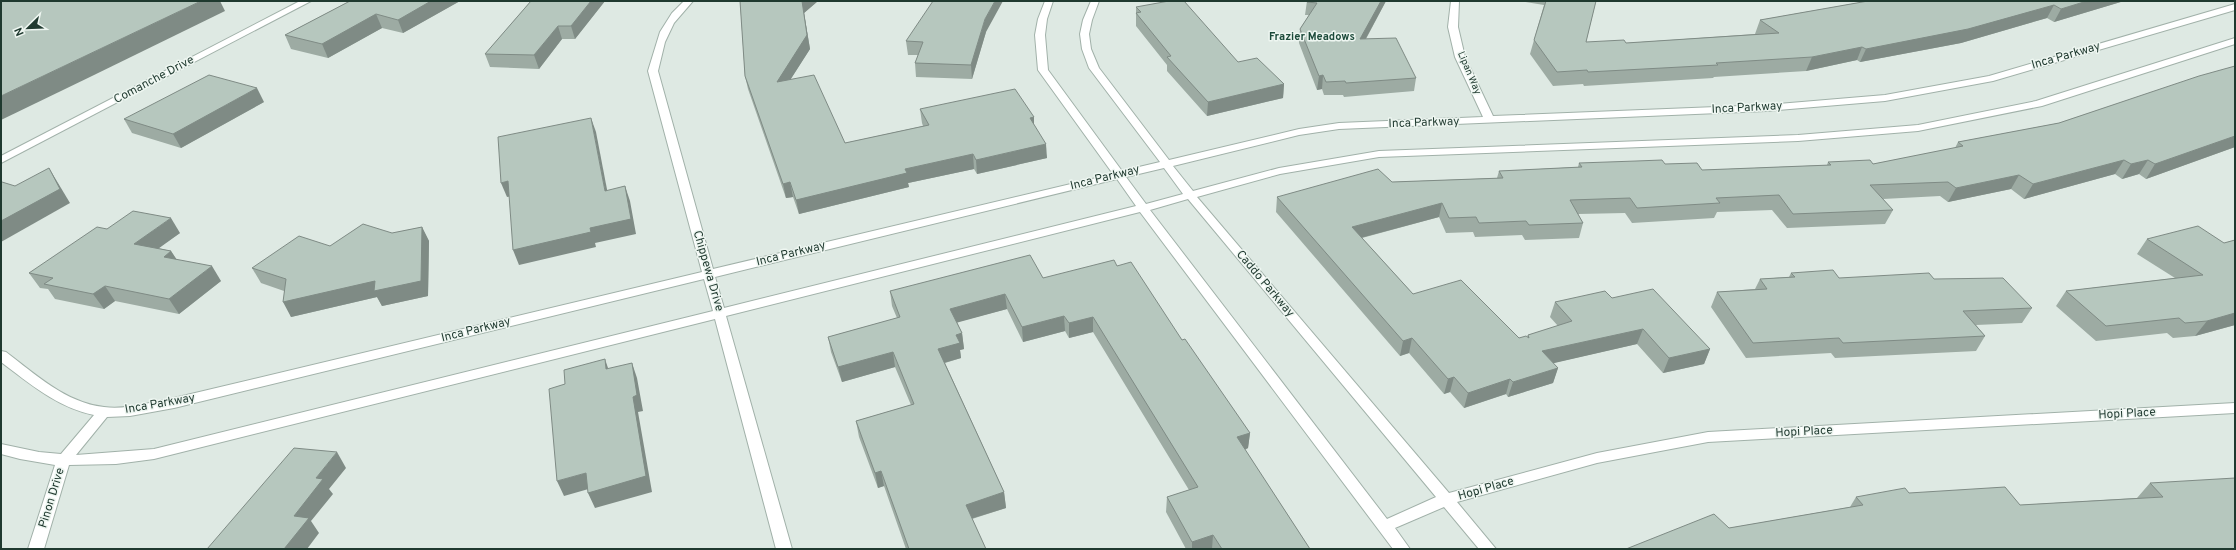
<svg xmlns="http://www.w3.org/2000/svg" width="2236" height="550" viewBox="0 0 2236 550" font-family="Overpass,sans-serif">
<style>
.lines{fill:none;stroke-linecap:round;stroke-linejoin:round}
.minor-casing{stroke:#a1b1a9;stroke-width:2}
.minor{fill:#fff;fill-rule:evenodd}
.wall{fill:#9daba3}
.shaded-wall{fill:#7f8b85}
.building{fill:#b6c7be;stroke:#7f8b85}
.labels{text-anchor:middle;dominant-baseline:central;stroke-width:3;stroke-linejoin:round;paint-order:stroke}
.far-street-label{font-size:10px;fill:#1f392f;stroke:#eef6f1}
.far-neighbourhood-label{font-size:11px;font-weight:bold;fill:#1c4a3a;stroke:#eef6f1}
.street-label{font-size:12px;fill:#1f392f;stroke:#eef6f1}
</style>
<rect width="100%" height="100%" fill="#dee9e3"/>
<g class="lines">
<defs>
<g id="minor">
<path d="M300,1H311L1,163V156Z"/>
<path d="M684,1H693L674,23L665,42L658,71L713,269L1113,174L1038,70L1035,35L1038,19L1045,1H1053L1047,19L1045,35L1048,70L1122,171L1160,162L1089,68L1082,49L1080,34L1083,20L1091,1H1099L1092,20L1089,34L1091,49L1099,68L1169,160L1299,129L1339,123L1483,117L1455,57L1448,27L1451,1H1459L1458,27L1465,57L1493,116L1766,105L1885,95L1989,76L2235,4V10L1993,81L1885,101L1766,111L1339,129L1299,135L1173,166L1193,191L1279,168L1379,151L1798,135L1918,125L2036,101L2235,38V44L2042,106L1918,131L1798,141L1379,157L1280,174L1197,197L1449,493L1597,453L1708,432L2235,403V413L1708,442L1597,463L1457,502L1496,549H1479L1444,507L1395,528L1410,549H1393L1140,212L726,316L792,549H776L715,319L154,459L116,464L69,465L44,549H28L55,465L20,459L1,454V444L39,452L61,454L94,415C58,408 29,383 1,362V351L6,352C35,374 66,403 104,407C127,410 151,402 174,398L702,272L648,71L660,32L672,13ZM1164,168L1183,194L1146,204L1126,177ZM1117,179L1136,206L724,308L715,277ZM1188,199L1436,497L1387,519L1150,210ZM704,279L713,311L154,449L76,455L107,417L130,416L174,408Z"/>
</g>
</defs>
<use href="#minor" class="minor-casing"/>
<use href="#minor" class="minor"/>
</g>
<g class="wall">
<path d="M350,1H460L403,33L382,28L328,58L291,49L285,35Z"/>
<path d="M531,1H605L575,39H562L539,69L490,67L485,54Z"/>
<path d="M740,1H818L804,13L810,49L790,80L845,143L923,126L922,123L920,109L1034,117V125L1047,158L977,174L974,169L908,183L909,187L799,214L793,197L786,198L748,89L745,76Z"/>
<path d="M1307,1H1386L1366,39L1416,78L1414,91L1344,97L1343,95H1324L1322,89L1317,90L1299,43L1300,29L1309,15H1305Z"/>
<path d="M1520,1H1596L1586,42L1626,43L1756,34H1755L1760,20L1868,1H2124L2054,22L2047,18L1961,43L1860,62L1857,60L1806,71L1714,77L1713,78L1584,86L1583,84L1553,86L1530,54L1544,5Z"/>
<path d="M1136,7L1238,62L1284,84L1283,98L1207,116L1167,71V65L1136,26Z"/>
<path d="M986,32L972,79L916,77L915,63L918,55H908L906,41Z"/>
<path d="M2235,66V147L2146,179L2139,174L2122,179L2115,174L2024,199L2011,189L1948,202L1940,196L1883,199L1893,210L1885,224L1787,228L1772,210L1717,212L1714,218L1632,223L1625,213L1578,214L1583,223L1579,238L1525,240L1522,235L1475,237L1473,232L1446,233L1439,217L1362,238L1413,294L1519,338L1527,337L1528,335L1558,326L1550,317L1555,302L1612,298L1710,349L1704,364L1663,373L1637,344L1553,363L1558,368L1553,383L1508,397L1506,394L1464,408L1450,392L1444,394L1409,353L1400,356L1276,212L1277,197L1392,182L1497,178L1499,171L1578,167L1579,163L1665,164L1702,170L1827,165L1828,162L1873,164L1955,148L1958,142L2059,123Z"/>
<path d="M264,102L181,148L132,133L124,119Z"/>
<path d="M422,227L429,241L428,296L382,306L377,297L291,317L284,291L261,283L252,268L330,246Z"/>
<path d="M107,229L180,233L158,248L171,251L176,259L221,281L179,314L115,301L104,309L55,299L48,289L40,288L29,273Z"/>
<path d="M2147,239L2224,243L2235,240V325L2195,336L2173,338L2167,333L2096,341L2056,306L2066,291L2175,278L2137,254Z"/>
<path d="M1117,266L1182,340L1250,433L1248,448L1245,450L1310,549H1186L1166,512L1167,497L1189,490L1093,332L1069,338L1065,331L1023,342L1007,309L957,322L962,333L964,349L960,350L961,358L945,363L1004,492L1006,508L972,519L986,549H906L884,486L878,488L859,437L856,421L911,405L895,367L842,382L831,352L828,337L897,318L892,306L890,291L1043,278Z"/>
<path d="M1791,273L1839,278L1934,279L2032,308L2022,323L1976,325L1985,336L1976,351L1835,358L1831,353L1746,358L1711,307L1717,292L1755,289L1760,279L1789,277Z"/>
<path d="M2150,483L2235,549H1626L1729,528L1850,507L1856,497L1909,493L2020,505L2137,498Z"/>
</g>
<g class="shaded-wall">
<path d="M201,1H220L225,11L92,76L1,120V96Z"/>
<path d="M431,1H460L403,33L398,20Z"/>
<path d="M591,1H605L575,39L571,26Z"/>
<path d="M802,1H818L804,13L810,49L780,96L777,82Z"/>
<path d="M995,1H1003L986,32L972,79L971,65L985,19Z"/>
<path d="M1381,1H1386L1358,53L1360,39Z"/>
<path d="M2087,1H2124L2054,22L2061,9Z"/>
<path d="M2054,5L2047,18L1961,43L1860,62L1866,49Z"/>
<path d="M376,14L382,28L328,58L322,44Z"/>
<path d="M558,26L562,39L539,69L534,55Z"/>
<path d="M1862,47L1857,60L1806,71L1812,57Z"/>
<path d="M1323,75L1322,89L1317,90L1319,76Z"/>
<path d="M1284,84L1283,98L1207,116L1208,102Z"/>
<path d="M257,88L264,102L181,148L173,134Z"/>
<path d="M1034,117V131L1030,118Z"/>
<path d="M591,118L596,132L610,205L605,191Z"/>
<path d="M2235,136V147L2146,179L2155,164Z"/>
<path d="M1046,144L1047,158L977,174L976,160Z"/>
<path d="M973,154L974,169L908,183L909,187L799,214L796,200L905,169Z"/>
<path d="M2124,160L2115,174L2024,199L2033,184Z"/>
<path d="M2148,160L2139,174L2122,179L2131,164Z"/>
<path d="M49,168L70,203L1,242V221Z"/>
<path d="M2019,175L2011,189L1948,202L1956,188Z"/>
<path d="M508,181L514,196L507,197L501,183Z"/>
<path d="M790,182L793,197L786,198L783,184Z"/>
<path d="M625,186L630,201L636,234L595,243L596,247L519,265L513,250L590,228Z"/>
<path d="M1442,203L1439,217L1349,241L1352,227Z"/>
<path d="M171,218L180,233L144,259L134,244Z"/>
<path d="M422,227L429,241L428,296L382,306L377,297L291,317L283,302Z"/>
<path d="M171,251L181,266L164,257Z"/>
<path d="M212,266L221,281L179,314L169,299Z"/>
<path d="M105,286L115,301L104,309L93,294Z"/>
<path d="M1005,294L1007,309L952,324L950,309Z"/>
<path d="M2235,313V325L2195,336L2207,321Z"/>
<path d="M1064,316L1065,331L1023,342L1022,327Z"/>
<path d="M1093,317V332L1069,338V323Z"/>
<path d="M1643,329L1637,344L1537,367L1542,351Z"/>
<path d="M962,333L964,349L960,350L961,358L940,364L938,349L956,335Z"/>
<path d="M1412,338L1409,353L1400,356L1403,341Z"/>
<path d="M1710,349L1704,364L1663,373L1669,358Z"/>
<path d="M893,352L895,367L842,382L838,367Z"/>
<path d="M605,359L610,374L606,369Z"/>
<path d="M632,363L637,378L643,411L638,412L652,492L595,508L588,493L633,397Z"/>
<path d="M1558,368L1553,383L1508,397L1513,382Z"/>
<path d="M1454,377L1450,392L1444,394L1448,379Z"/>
<path d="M1510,379L1506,394L1464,408L1468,393Z"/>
<path d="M1250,433L1248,448L1236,453L1237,437Z"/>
<path d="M337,452L346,468L329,489L333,494L311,521L319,533L307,549H284L294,516L316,478Z"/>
<path d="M881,471L884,486L878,488L875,473Z"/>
<path d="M586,473L592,488L564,496L557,481Z"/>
<path d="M1004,492L1006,508L967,520L966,505Z"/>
<path d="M1213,535L1212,549H1192V542Z"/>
</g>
<g class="building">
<path d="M1,1H201L1,96Z"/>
<path d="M350,1H431L398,20L376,14L322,44L285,35Z"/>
<path d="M531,1H591L571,26H558L534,55L485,54Z"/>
<path d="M740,1H802L807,35L777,82L814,75L845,143L929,125L920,109L1015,89L1034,117L1030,118L1046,144L976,160L973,154L905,169L907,173L796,200L790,182L783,184L745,76Z"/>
<path d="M933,1H995L985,19L971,65L915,63L923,42L906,41Z"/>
<path d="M1169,1H1184L1238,62L1257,58L1284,84L1208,102L1167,57L1171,56L1136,13L1141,12L1136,7Z"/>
<path d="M1307,1H1381L1360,39L1396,38L1416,78L1346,83L1345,81L1326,82L1323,75L1319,76L1300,29L1317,3L1307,2Z"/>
<path d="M1546,1H1596L1586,42L1624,40L1626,43L1779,33L1760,20L1868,1H2087L2061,9L2054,5L1968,29L1866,49L1862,47L1812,57L1716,63L1718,65L1588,72L1587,70L1557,72L1534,40Z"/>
<path d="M2235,66V136L2155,164L2148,160L2131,164L2124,160L2033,184L2019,175L1956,188L1948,182L1870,185L1893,210L1793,214L1779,195L1716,198L1720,203L1637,208L1630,198L1570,200L1583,223L1529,225L1526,221L1479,223L1476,217L1449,218L1442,203L1352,227L1413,294L1461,280L1519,338L1526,336L1529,338L1528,335L1572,321L1555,302L1605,291L1612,298L1653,289L1710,349L1669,358L1643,329L1542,351L1558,368L1513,382L1510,379L1468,393L1454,377L1448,379L1412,338L1403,341L1277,197L1378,169L1392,182L1503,178L1499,171L1582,167L1579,163L1636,161L1662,160L1665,164L1697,163L1702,170L1831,165L1828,162L1870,160L1873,164L1963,146L1958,142L2059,123L2199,76Z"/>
<path d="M209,75L257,88L173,134L124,119Z"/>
<path d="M591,118L605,191L625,186L631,219L590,228L591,232L513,250L508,181L501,183L498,137Z"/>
<path d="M49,168L60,189L1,221V182H2L15,186Z"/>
<path d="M133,211L171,218L134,244L171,251L164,257L212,266L169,299L105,286L93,294L44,284L53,278L29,273L97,227L107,229Z"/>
<path d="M363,224L392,233L422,227L421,281L374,291L375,281L283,302L286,279L252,268L299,236L330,246Z"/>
<path d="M2198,226L2224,243L2235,240V313L2207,321L2185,323L2179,318L2106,326L2066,291L2203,275L2147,239Z"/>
<path d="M1030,255L1043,278L1114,260L1117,266L1131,262L1182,340L1185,339L1250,433L1237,437L1310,549H1222L1213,535L1192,542L1167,497L1198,487L1093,317L1069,323L1064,316L1022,327L1005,294L950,309L962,333L956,335L960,343L938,349L1004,492L966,505L986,549H909L881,471L875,473L856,421L914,404L893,352L838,367L828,337L900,317L890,291Z"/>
<path d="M1833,270L1839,278L1929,273L1934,279L2003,278L2032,308L1963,311L1985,336L1843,343L1839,338L1753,343L1717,292L1767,289L1760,279L1795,277L1791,273Z"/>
<path d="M605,359L606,369L632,363L637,395L633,397L646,476L588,493L586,473L557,481L549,389L565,384L564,370Z"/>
<path d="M294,448L337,452L316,478L323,479L294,516L309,518L284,549H207Z"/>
<path d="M2235,478V549H1626L1714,514L1729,528L1863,505L1856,497L1905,488L1909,493L2005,487L2020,505L2163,497L2150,483Z"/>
</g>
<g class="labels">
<g class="far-street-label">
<text transform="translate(1469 73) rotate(67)">Lipan Way</text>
</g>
<g class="far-neighbourhood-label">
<text x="1312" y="37">Frazier Meadows</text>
</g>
<g class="street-label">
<text transform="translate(2066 56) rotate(-16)">Inca Parkway</text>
<text transform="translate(154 80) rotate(-28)">Comanche Drive</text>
<text transform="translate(1747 108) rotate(-3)">Inca Parkway</text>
<text transform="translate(1424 123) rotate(-2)">Inca Parkway</text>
<text transform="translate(1105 178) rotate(-14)">Inca Parkway</text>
<text transform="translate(791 254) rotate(-14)">Inca Parkway</text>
<text transform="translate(708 271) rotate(74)">Chippewa Drive</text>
<text transform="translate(1265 284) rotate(50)">Caddo Parkway</text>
<text transform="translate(476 330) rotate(-14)">Inca Parkway</text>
<text transform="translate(160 404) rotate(-10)">Inca Parkway</text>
<text transform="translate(2127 414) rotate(-3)">Hopi Place</text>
<text transform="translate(1804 432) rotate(-3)">Hopi Place</text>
<text transform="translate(1486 489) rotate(-16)">Hopi Place</text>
<text transform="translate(52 498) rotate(-73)">Pinon Drive</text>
</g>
</g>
<rect width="2236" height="550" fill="none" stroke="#1f392f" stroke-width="4"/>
<g transform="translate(28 28) rotate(247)" stroke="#eef6f1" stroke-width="3" paint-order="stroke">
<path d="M0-3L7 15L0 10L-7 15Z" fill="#1f392f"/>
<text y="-6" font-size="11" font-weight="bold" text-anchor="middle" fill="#1f392f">N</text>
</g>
</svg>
